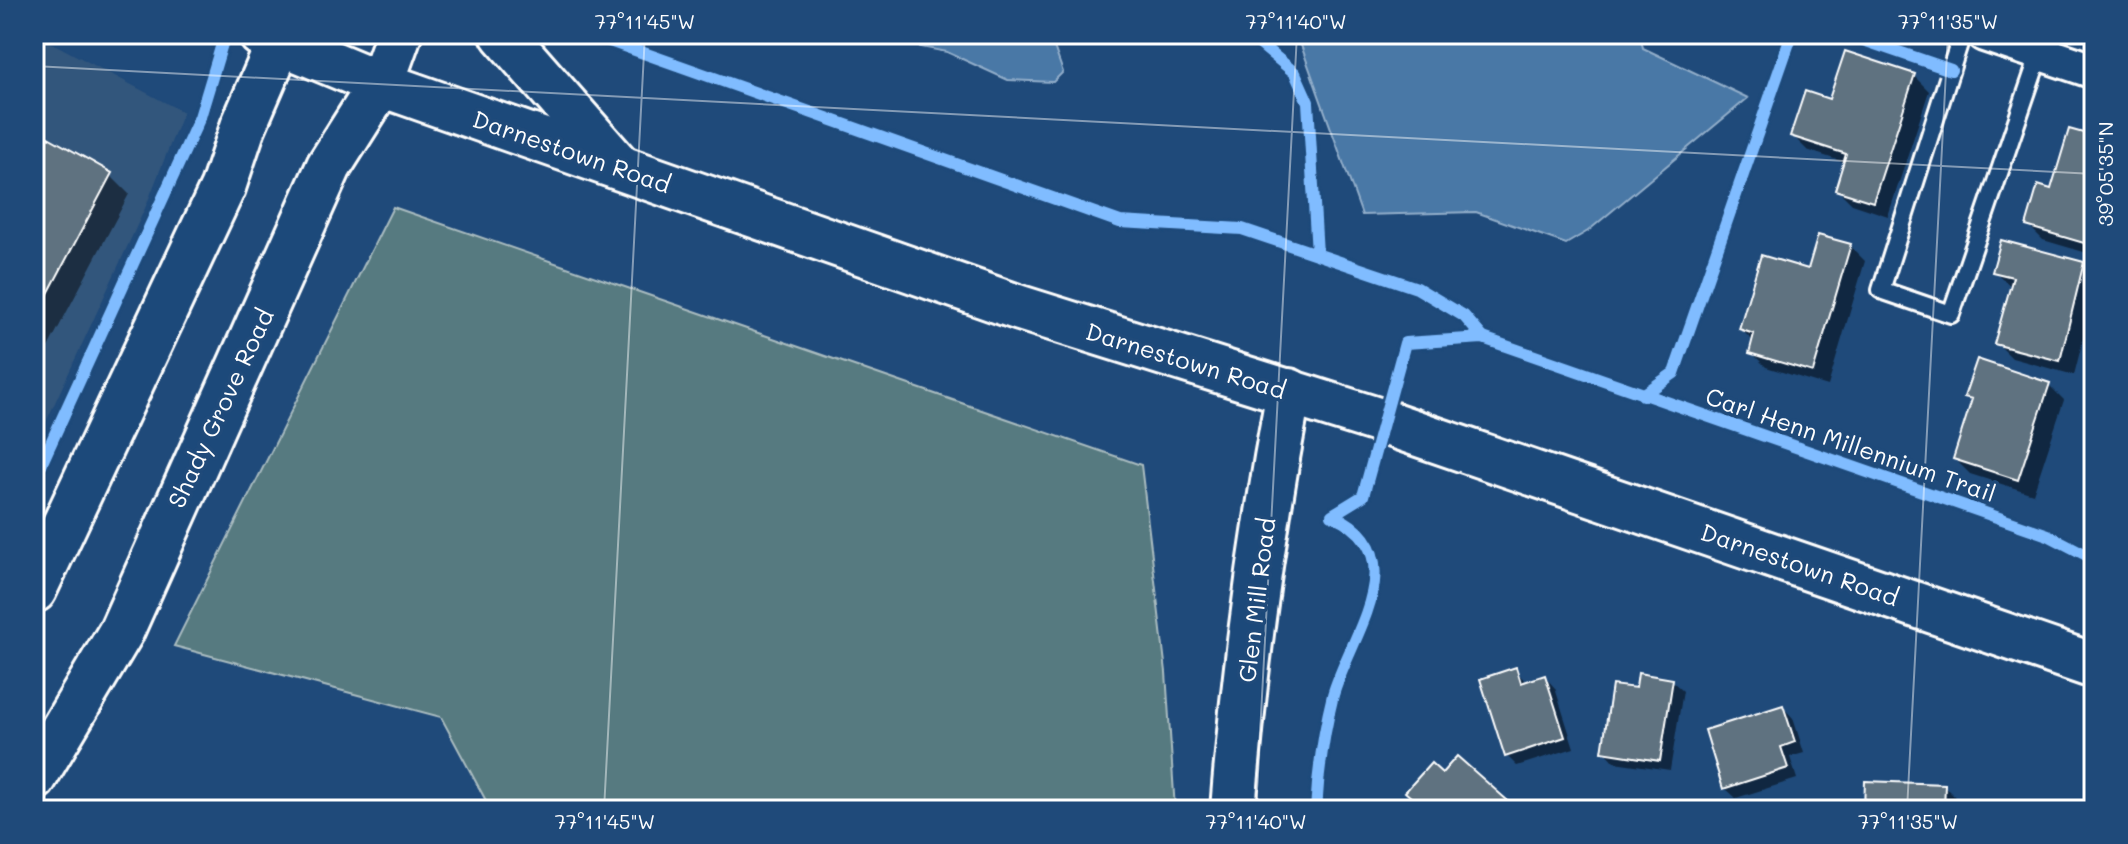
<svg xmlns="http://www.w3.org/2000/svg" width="2128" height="844" viewBox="0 0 2128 844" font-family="Mali,sans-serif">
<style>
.built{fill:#32567c}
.green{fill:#567a80;stroke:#aabcc0;stroke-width:2}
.water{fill:#4a78a6;stroke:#92aeca;stroke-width:2}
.shadow{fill:#0007}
.building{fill:#5f7280;stroke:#fff;stroke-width:2}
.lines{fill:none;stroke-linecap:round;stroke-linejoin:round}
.service-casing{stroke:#fff;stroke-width:22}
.minor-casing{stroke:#fff;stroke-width:40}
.secondary-casing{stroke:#fff;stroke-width:50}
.service{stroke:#1f4a7a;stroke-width:16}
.minor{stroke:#1f4a7a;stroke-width:34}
.secondary{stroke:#1f4a7a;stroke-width:44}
.cycleway-casing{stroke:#1f4a7a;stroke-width:17}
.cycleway{stroke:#80bcff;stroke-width:12}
.ticks{fill:none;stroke:#fff;stroke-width:2;stroke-opacity:0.45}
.labels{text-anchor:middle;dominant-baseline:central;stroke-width:7;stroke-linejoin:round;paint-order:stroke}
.street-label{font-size:24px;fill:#fff;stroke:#1f4a7a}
.neatline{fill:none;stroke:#fff;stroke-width:3}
.ticks-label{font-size:20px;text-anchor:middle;fill:#fff}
</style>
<rect width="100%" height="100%" fill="#1f4a7a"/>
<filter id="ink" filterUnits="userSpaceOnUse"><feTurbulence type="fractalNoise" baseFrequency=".0125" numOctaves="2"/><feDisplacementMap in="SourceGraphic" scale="16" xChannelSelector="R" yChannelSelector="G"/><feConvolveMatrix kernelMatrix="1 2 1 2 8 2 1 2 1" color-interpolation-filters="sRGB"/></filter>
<g filter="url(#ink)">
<path class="built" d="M35,34L183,112L146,206L34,448Z"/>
<path class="green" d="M393,207L1141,465L1166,672L1175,810H491L441,717L174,646Z"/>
<g class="water">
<path d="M855,34H1044L1053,44L1063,72L1053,82L1008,80L947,52Z"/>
<path d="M1297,34H1640L1643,48L1748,98L1588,231L1566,244L1476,212L1362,215Z"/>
</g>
<g class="shadow">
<path d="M1914,76L1929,91L1888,216L1852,204L1837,189L1846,163L1807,150L1792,135L1830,101Z"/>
<path d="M34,131L110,175L129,194L34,374Z"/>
<path d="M2094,139V255L2043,240L2028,225Z"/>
<path d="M1850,246L1865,261L1828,386L1766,367L1751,352L1754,342L1741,329L1809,271Z"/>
<path d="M2083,264L2094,275V296L2074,375L2012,358L1997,343L2012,287L1994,271Z"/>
<path d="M2049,385L2064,400L2033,494L1970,474L1955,459L1973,403L1967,397Z"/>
<path d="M1515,670L1527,683L1545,677L1555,688L1574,748L1517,766L1507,756Z"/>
<path d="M1672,681L1683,691L1670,770L1614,762L1604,751L1638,690Z"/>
<path d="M1783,707L1793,718L1804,753L1790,757L1797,779L1736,798L1725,788Z"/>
<path d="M1458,759L1506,801L1514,810H1428L1443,776Z"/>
<path d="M1944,786L1955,797L1954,810H1866Z"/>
</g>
<g class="building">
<path d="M1845,51L1915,74L1873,202L1835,190L1846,154L1790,136L1805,91L1829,99Z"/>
<path d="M34,129L112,173L34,320Z"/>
<path d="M2069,129L2094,136V246L2026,226L2038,185L2051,189Z"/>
<path d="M1818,235L1851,244L1813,372L1749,353L1754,334L1739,329L1761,255L1808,269Z"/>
<path d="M2001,240L2084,262L2060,361L1994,344L2013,277L1992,272Z"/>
<path d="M1977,359L2050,383L2018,480L1953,459L1972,399L1964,397Z"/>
<path d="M1516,667L1521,683L1545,675L1565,737L1505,757L1480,679Z"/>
<path d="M1638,673L1673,679L1660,761L1602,752L1612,685L1636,688Z"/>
<path d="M1783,705L1795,742L1781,747L1788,768L1723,789L1705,730Z"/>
<path d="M1457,756L1507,800L1498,810H1426L1405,792L1431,763L1442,773Z"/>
<path d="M1865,781L1945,784L1944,810H1864Z"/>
</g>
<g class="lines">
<defs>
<path id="service" d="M1962,34L1881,290L1951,314L2040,53"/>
<path id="minor" d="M1984,34L2094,71"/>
<g id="secondary">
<path d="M261,34L381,84L1020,308L1384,422L2094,666"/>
<path d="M503,34L616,163"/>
<path d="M34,590L223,187L243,127L283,34"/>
<path d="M34,778L121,632L329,166L381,84L399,34"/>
<path d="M1233,810C1244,669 1263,529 1289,391"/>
</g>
</defs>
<use href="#service" class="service-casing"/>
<use href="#minor" class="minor-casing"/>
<use href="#secondary" class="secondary-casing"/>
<use href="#service" class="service"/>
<use href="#minor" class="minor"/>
<use href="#secondary" class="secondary"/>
<defs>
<g id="cycleway">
<path d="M590,34L1120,222L1242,229L1417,288L1464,316L1483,338"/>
<path d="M1248,34L1295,73L1308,102L1317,254"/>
<path d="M1846,34L1951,70"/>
<path d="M1643,395L1674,373L1792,34"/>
<path d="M34,480L200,117L225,34"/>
<path d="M1316,810C1318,773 1324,731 1333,695C1350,636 1418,553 1332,515L1363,496L1405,343L1483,338L2048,535L2094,559"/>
</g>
</defs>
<use href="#cycleway" class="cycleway-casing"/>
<use href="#cycleway" class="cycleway"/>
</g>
</g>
<path class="ticks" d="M34,66L2094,174M604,810L645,34M1256,810L1297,34M1907,810L1948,34"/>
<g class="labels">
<g class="street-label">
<text transform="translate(572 151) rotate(19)">Darnestown Road</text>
<text transform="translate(1186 360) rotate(17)">Darnestown Road</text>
<text transform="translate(220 408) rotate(-65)">Shady Grove Road</text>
<text transform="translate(1851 444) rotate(19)">Carl Henn Millennium Trail</text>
<text transform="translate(1800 564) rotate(19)">Darnestown Road</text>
<text transform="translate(1256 600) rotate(-83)">Glen Mill Road</text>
</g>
</g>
<rect width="2128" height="844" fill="none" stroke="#1f4a7a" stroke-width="88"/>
<rect x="44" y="44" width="2040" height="756" class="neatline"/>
<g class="ticks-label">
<text x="645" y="29">77°11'45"W</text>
<text x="1296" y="29">77°11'40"W</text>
<text x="1948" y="29">77°11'35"W</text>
<text transform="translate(2106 174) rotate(-90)" y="7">39°05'35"N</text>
<text x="605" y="829">77°11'45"W</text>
<text x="1256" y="829">77°11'40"W</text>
<text x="1908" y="829">77°11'35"W</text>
</g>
</svg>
